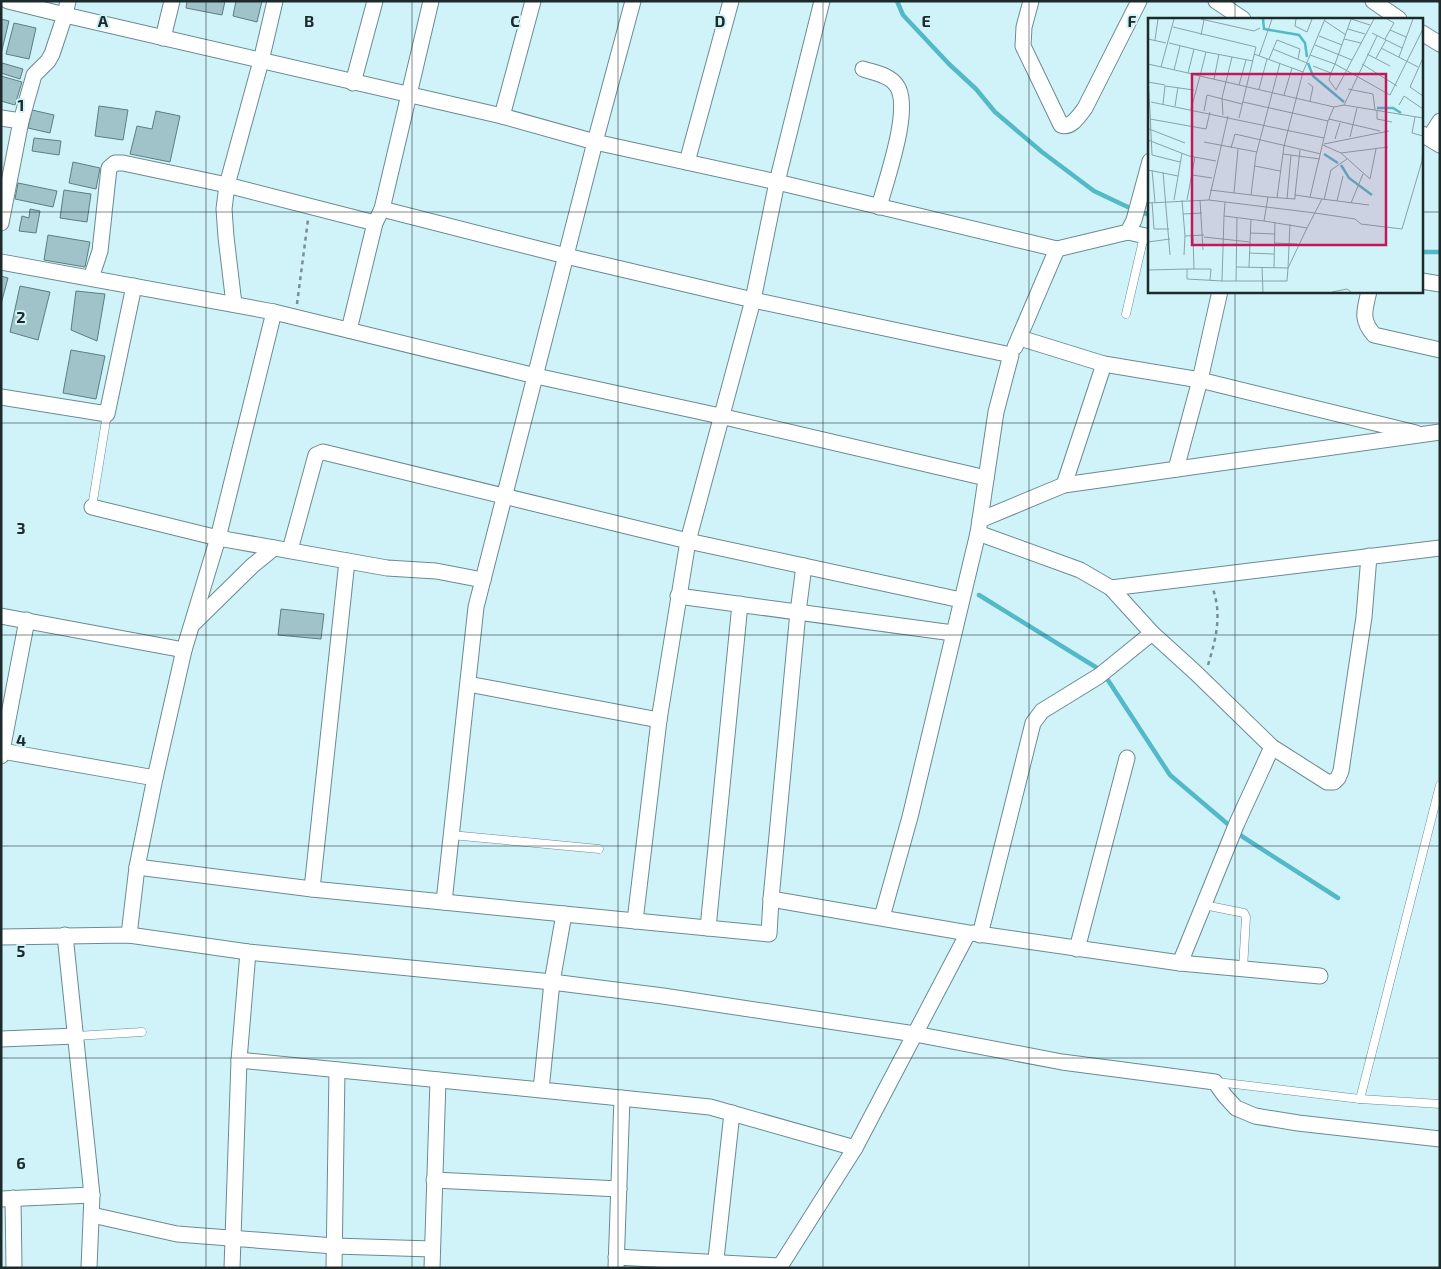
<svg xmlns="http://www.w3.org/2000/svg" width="1441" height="1269" viewBox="0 0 1441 1269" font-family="'Exo 2',sans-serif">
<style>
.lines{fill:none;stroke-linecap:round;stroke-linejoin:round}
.stream{stroke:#53b9c8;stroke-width:4.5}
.building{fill:#a0c3c9;stroke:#5c7d82}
.lane-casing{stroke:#6a8b91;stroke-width:9}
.street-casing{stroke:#6a8b91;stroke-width:17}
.path{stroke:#779094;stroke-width:2.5;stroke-dasharray:4 4;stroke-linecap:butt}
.lane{stroke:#fff;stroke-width:8}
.street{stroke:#fff;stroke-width:15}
.grid{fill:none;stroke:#1c2a2c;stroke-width:1;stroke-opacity:0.55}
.inset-river{fill:none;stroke:#53b9c8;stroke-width:2.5}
.inset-road{fill:none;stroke:#87a3a7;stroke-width:1}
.view{fill:#c2185b;fill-opacity:0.15;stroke:#c2185b;stroke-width:2.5}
.inset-edge{fill:none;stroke:#1c2a2c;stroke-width:2.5}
.grid-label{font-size:16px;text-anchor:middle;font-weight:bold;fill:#1c2a2c;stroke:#cff3f9;stroke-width:4;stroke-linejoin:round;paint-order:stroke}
</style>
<rect width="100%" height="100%" fill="#cff3f9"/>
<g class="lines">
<g class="stream">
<path d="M897,1L903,15L949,64L976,89L995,112L1042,152L1094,191L1132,209L1150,215"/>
<path d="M1422,252H1440"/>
<path d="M979,595L1102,671L1170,775L1243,837L1338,898"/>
</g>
</g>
<g class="building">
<path d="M187,1H225L222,15L186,8Z"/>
<path d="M236,1H262L257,22L233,16Z"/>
<path d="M1,19L9,21L1,54Z"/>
<path d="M14,23L36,28L29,59L6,54Z"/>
<path d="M2,63L23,69L20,79L1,73Z"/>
<path d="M1,76L22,82L15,105L1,101Z"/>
<path d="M99,106L128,110L123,140L95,136Z"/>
<path d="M32,110L54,115L50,133L28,128Z"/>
<path d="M156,111L180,116L170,162L130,154L137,126L152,129Z"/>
<path d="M34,138L61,141L59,155L32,151Z"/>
<path d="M73,162L100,168L96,189L69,183Z"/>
<path d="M18,183L57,191L53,207L15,199Z"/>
<path d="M64,190L91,194L87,222L60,218Z"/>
<path d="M30,209L40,211L36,233L19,231L22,216L29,218Z"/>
<path d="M48,235L90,242L85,267L44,260Z"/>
<path d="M1,276L8,278L1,304Z"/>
<path d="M20,286L50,292L38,340L10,332Z"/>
<path d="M76,291L105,294L97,341L71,330Z"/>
<path d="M71,350L105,356L96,399L63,393Z"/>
<path d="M281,609L324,614L321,639L278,635Z"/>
</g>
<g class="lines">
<defs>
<g id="lane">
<path d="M1126,314L1144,236"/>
<path d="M92,507L107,414"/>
<path d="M451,835L599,849"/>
<path d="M1204,905L1244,913L1246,917L1243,969"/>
<path d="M76,1036L142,1032"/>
<path d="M1217,1082L1360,1099L1440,1104"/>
<path d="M1360,1099L1440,785"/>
</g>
<g id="street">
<path d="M68,1L65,15L502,116L595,142L777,182L1057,249L1128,232L1134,220L1150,161"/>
<path d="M1031,1L1024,27L1023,46L1061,125C1071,129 1079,116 1085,108L1139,1"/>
<path d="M1216,1L1243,19"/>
<path d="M1373,1L1399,19"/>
<path d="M1422,33L1440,44"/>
<path d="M163,38L172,1"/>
<path d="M863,69C875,73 890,75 897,86C912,109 886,180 879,207"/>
<path d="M353,83L375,1"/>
<path d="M502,116L533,1"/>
<path d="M1,118L21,121"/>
<path d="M1422,134L1440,145"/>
<path d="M1429,138L1440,121"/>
<path d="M687,162L731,1"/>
<path d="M382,209L566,256L753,300L1011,355L996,412L978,533L910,817L882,917"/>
<path d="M1,223L21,121L34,75L48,61L52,54L65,15L8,1"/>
<path d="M1128,232L1150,237"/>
<path d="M1,262L274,312L536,376L720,416L986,478"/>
<path d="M91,278L100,251L109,168L115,163H123L227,185L375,223"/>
<path d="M1422,281L1440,284"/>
<path d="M1369,291C1365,310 1360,319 1374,335L1440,350"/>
<path d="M234,304L226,237L224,209L227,185L261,61L275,1"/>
<path d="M349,330L375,223L382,209L431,1"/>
<path d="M1020,338L1104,364L1200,380L1416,433"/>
<path d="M1015,347L1057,249"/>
<path d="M1,397L107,414L134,286"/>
<path d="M1176,469L1200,380L1220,291"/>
<path d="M1064,485L1104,364"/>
<path d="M92,507L218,538L387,568L436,571L483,580"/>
<path d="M980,520L1064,485L1440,432"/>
<path d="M978,533L1080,570L1111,588L1152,633L1196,673L1272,747L1327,782H1334L1338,778L1341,771L1364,617L1369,556"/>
<path d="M290,550L316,455L323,452L688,541L961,600"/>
<path d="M1111,588L1440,548"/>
<path d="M678,596L953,633"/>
<path d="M1,616L184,650"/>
<path d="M194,623L252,566L274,548"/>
<path d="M468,684L659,720"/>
<path d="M2,751L155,778"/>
<path d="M1,756L27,620"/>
<path d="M137,867L312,889L564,914"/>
<path d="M312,889L347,561"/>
<path d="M771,899L798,612L804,566"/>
<path d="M444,902L476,607L595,142L633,1"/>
<path d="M635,921L659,720L688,541L753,300L777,182L822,1"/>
<path d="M708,928L740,604"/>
<path d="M972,933L1180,963L1320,976"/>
<path d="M65,935L92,1195L89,1268"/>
<path d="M129,935L137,867L155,778L184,650L218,538L274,312"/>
<path d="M980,935L1033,723L1042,711L1099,676L1152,633"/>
<path d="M1,937L129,935L248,952L552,982L663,996L915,1034L1062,1062L1215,1082L1225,1096L1236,1108L1255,1116L1298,1123L1440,1139"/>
<path d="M1077,949L1127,758"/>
<path d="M248,952L239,1060L541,1090L552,982L564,914L769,934L771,899L968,933L855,1148L710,1107L541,1090"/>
<path d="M1180,963L1237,823L1272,747"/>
<path d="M1,1039L76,1036"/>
<path d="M434,1180L619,1189"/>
<path d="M13,1198L14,1268"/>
<path d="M1,1199L92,1195"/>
<path d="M92,1215L177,1234L334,1246L432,1249"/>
<path d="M616,1257L779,1266"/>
<path d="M232,1268L239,1060"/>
<path d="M334,1268L337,1070"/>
<path d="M432,1268L438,1080"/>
<path d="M616,1268L622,1098"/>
<path d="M715,1268L732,1113"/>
<path d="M779,1268L855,1148"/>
</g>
</defs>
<use href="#lane" class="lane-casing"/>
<use href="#street" class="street-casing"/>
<g class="path">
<path d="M297,304L308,220"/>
<path d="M1208,665C1216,639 1222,615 1213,589"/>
</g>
<use href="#lane" class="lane"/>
<use href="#street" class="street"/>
</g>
<path class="grid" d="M206,1V1268M412,1V1268M618,1V1268M823,1V1268M1029,1V1268M1235,1V19M1,212H1150M1422,212H1440M1235,291V1268M1,423H1440M1,635H1440M1,846H1440M1,1058H1440"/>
<g transform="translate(1148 18)">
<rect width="275" height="275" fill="#cff3f9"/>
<path class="inset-river" d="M115,1L116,11L151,17L157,25L159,39M160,45L165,58L196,84M229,90H245L253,95M176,136L190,145M193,147L201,160L224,177"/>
<path class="inset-road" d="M53,1L106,13L112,10M148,1L147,8L159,14L164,1M203,1L187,46L242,77L275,11M203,1L222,7M177,3L198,17M25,9L108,29L91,100M200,11L217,16M242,12L258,19M224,15L254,30M53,17L56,2M171,18L194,27M0,21L18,25M196,21L213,25M237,21L246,5L239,1M7,22L10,1M21,25L58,34L52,58L186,89L196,87L229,18M167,27L204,42M233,30L270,49M125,31L159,45M58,34L105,43M106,36L155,54M219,36L242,48M162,37L187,46L183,55L165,48M111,38L124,1M251,39L265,1M228,40L238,22M275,40L262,69L275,78M121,41L129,22L152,31L150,41M0,46L40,55L46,31M214,46L249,68M13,49L26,1M26,52L32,28M40,55L52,58L43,91M183,55L181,62L188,72L226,1M0,59L2,94M66,61L71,36M0,64L17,67M160,65L165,69L162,83M91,67L98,42M111,71L119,41M200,71L225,76L227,92M136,77L144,50M3,84L176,120M95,84L180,103L162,179M15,86L17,68L46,72M196,87L275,100M251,87L256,78L275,91M27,88L30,69M229,92V101L244,104M56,93L59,77L94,86M2,94L4,137L32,144M75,97L74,80L84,39M267,99L264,115L275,118M2,101L58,111L62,94M181,101L232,113M180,103L186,89M1,111L37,125M202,119L209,90M187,121L192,105M0,122L41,138L68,143M56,124L109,134M176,126L241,113M175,127L193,135L222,161L228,131M83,130L87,116L173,136M193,135L240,129M135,136L172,141M107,148L132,153M0,152L30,158M4,152L7,184M15,154L22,237M44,157L64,160M62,172L120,179M86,175L90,131M103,177L108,137L132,45M147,177L152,132M129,180L136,128L155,54L177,1M139,181L143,137M174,181L221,187M26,182L34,135M34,182L37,218L56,217M39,182L47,139M52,182L55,232M61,182L80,98M176,182L183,152L199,141M189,183L195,158M4,184L6,211H21M77,184L76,198L116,203L120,179L147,181V177L174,181L159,210L116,203M0,185L61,182L167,195L207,201L213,206L254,211L274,143L275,128M203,185L215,156M35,196L54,195M76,198L74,263H88L89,200M102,215L127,216M45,217L46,251M56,219L102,224M0,224L22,221M127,225L149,226M101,235L126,236M36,237L37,218M88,249L140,250L142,206M101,249L103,201M114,249L115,274M126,250L127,204M39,251H63L62,262M0,252L39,251V261L74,263M88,263H139L140,250L159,210M184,274L199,271L203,274"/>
<path class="view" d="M44,56H238V227H44Z"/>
<rect width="275" height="275" class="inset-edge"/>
</g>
<g class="grid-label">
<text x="103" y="27">A</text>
<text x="309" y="27">B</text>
<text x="515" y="27">C</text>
<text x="720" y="27">D</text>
<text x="926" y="27">E</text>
<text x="1132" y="27">F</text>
<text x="21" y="111">1</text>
<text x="21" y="323">2</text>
<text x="21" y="534">3</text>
<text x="21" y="746">4</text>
<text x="21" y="957">5</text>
<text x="21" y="1169">6</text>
</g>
<rect width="1441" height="1269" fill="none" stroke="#1c2a2c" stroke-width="5"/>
</svg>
